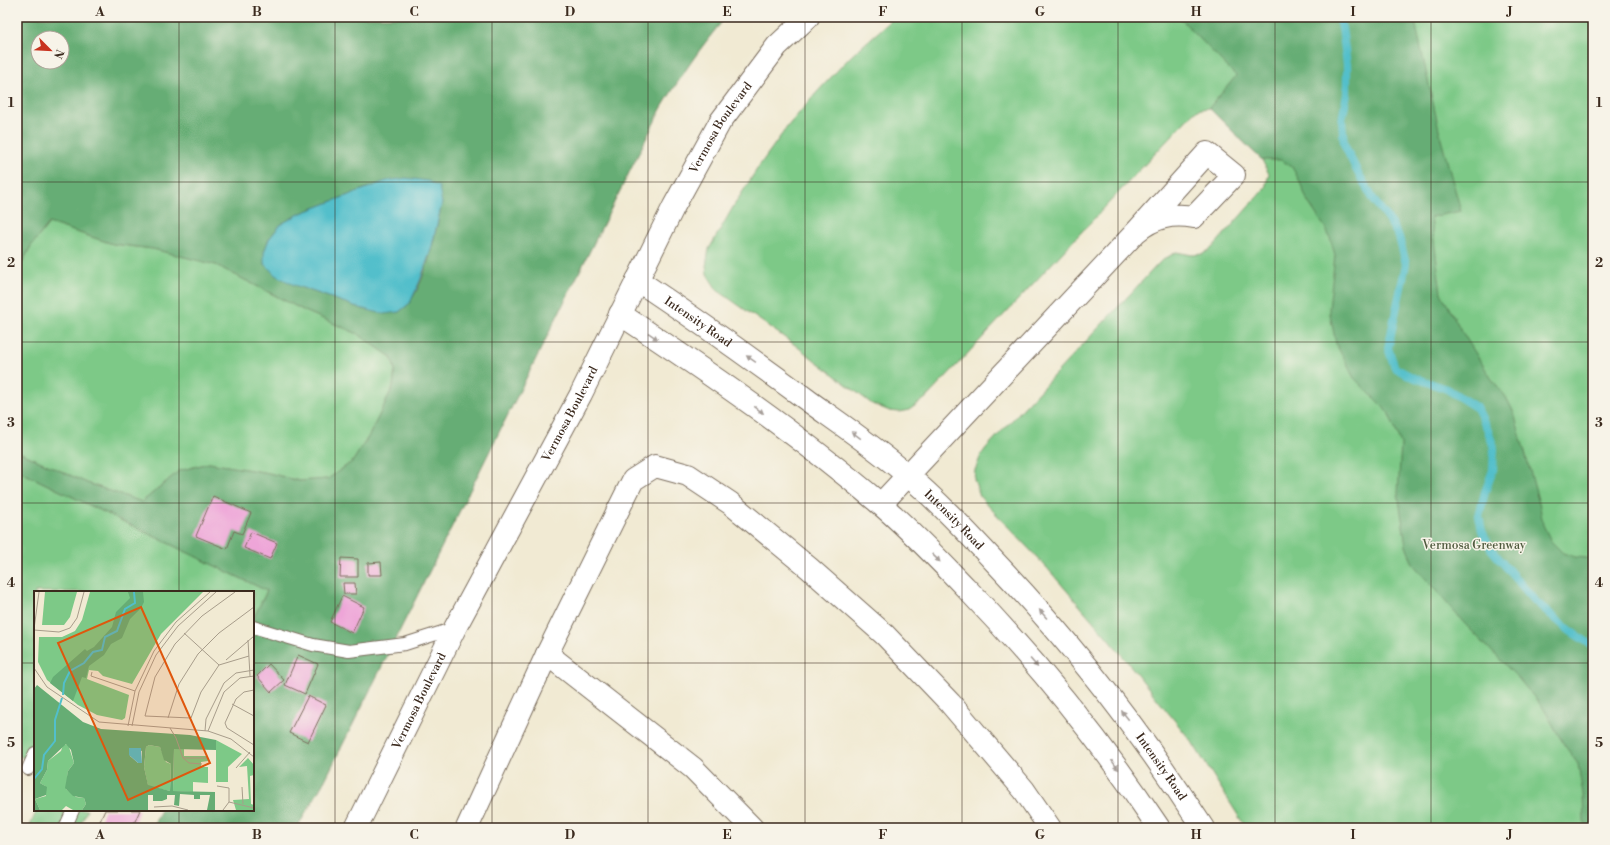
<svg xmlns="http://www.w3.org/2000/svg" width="1610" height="845" viewBox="0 0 1610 845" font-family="'Libre Bodoni',serif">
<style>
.green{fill:#7dc987;stroke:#5c7a52}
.forest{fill:#66ad74;stroke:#506c49;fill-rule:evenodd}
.water{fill:#52bfcb;stroke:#467474}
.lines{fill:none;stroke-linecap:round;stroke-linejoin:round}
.stream{stroke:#52bfcb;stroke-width:8}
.building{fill:#eea5d8}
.service-casing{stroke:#7b6d5d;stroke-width:14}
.minor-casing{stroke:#7b6d5d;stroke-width:24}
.secondary-casing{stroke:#7b6d5d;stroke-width:24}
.service{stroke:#fff;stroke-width:12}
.minor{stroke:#fff;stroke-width:22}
.secondary{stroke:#fff;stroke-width:22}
.oneway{fill:#a79f9a}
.grid{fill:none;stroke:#3b2a1e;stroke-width:1;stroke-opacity:0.55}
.labels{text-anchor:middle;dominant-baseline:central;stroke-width:3;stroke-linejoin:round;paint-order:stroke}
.street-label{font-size:12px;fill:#3b2a1e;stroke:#f7f3e8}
.park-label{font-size:12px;fill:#4f5a3e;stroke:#f7f3e8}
.inset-river{fill:none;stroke:#52bfcb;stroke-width:2}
.inset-road{fill:none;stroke:#a89d8b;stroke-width:1}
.view{fill:#df570d;fill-opacity:0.15;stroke:#df570d;stroke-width:2}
.inset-edge{fill:none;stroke:#3b2a1e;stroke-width:2}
.neatline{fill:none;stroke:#3b2a1e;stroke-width:1.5}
.grid-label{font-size:13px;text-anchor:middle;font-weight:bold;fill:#3b2a1e}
</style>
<rect width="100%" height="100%" fill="#f7f3e8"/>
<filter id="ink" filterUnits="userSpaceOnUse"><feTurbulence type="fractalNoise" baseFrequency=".025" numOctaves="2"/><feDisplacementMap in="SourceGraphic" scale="8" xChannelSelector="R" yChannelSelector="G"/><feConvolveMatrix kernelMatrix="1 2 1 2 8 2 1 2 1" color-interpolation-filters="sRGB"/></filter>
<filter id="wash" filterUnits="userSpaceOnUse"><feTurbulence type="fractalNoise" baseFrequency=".012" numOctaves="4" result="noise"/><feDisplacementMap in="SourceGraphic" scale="16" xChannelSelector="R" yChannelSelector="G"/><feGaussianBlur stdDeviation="0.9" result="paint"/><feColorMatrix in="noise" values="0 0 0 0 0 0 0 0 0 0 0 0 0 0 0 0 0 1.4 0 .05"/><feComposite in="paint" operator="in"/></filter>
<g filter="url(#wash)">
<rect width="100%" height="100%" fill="#f1ead3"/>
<g class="green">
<path d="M895,17H1593V828H1246L1192,742L1112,643L1048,569L980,497L974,479L975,470L981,455L986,448L1160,262L1176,252L1192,255L1203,254L1212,248L1265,188L1269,174L1262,160L1209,108L1201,109L1194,112L926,398L909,410L899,412L890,411L872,404L795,345L717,290L707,274L706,266L709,249L733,207L759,166L787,127L818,91L851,56Z"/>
<path d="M49,223L113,244L153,249L216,265L305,311L358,334L391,357L395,369L393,387L370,434L353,461L328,479L299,481L269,473L209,463L179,471L142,502L87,483L17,451V273L31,246Z"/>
<path d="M17,470L267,591L253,619V592H35V763L17,755Z"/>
<path d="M37,810H87L79,828H29Z"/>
</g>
<g class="forest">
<path d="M17,17H726C701,46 681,76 661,109L324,782L297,828H152L161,810H253V619L267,591L17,470V451L87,483L142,502L179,471L209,463L269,473L299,481L328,479L353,461L370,434L393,387L395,369L391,357L358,334L305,311L216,265L153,249L113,244L49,223L31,246L17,273ZM38,38H62V62H38ZM372,186L442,203C435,233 428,276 410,302C408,306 402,309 399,312L363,309L294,285L264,252L269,239L281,224L301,213Z"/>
<path d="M1179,17H1414L1442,143L1461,211L1431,217L1441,293L1461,330L1491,378L1506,397L1514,413L1540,507L1543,525L1551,541L1563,553L1575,557L1587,558L1593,560V828H1588L1584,821L1583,794L1578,764L1563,743L1544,709L1518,678L1463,622L1413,564L1406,546L1398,493L1401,444L1388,412L1354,378L1336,344L1329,309L1335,255L1330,238L1326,229L1308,202L1299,180L1292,167L1281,160H1262L1209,108L1236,76Z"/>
</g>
<path class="water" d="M406,178L428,181L439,187L442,203L431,250L420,281L410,303L399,312L384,314L363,309L294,285L275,275L264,263V252L269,239L281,224L301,213L386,181Z"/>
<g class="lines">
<path class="stream" d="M1337,17L1342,28L1347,65V94L1342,120L1344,144L1357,171L1375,202L1387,217L1399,237L1406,264L1388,348L1395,368L1412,377L1447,389L1477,408L1487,428L1494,448L1493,470L1485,492L1479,516L1482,531L1491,549L1535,601L1570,631L1593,646"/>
</g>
<g id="blocks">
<g class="building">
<path d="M213,496L251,513L242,534L234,531L227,549L196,536Z"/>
<path d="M251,532L277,543L270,559L244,548Z"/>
<path d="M341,558L358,559V577H340Z"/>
<path d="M381,562L382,575H368V563Z"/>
<path d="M343,583H355L356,594H344Z"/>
<path d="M342,596L364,607L352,633L330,622Z"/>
<path d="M298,655L318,664L305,694L285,685Z"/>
<path d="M269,664L284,680L271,692L257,676Z"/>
<path d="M308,696L326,705L308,742L289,733Z"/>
<path d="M105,810H140L132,828H97Z"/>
</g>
</g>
</g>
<g filter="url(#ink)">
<use href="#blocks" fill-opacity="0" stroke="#7b6d5d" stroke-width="1"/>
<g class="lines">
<defs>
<g id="service">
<path d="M253,627L313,645L349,651L405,644L455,628"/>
<path d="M28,769L35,753"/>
<path d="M65,828L73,810"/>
</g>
<g id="minor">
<path id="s1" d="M637,280C696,319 753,360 810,402C842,425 876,448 906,474C937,500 966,531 994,561C1072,643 1141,732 1203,828"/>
<path d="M620,314C709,373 798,434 879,503C910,529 938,559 966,588C1037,662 1102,742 1159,828"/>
<path d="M881,504L1136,232L1207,153L1234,175L1194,217C1172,213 1154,217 1136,232"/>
<path d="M547,654L693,768L752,828"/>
<path d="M467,828L547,654L633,480L655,466L688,475L730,503L809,568L885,635L950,703L1024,790L1050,828"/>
</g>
<g id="secondary">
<path id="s2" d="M356,828L455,628L581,394L674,206L720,122L777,46L808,17"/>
</g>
</defs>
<use href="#service" class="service-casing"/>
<use href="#minor" class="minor-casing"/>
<use href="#secondary" class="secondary-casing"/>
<use href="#service" class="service"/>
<use href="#minor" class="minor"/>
<use href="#secondary" class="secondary"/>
</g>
<defs><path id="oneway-solid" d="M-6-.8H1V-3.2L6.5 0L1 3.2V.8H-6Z"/></defs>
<g class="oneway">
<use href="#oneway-solid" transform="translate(653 336) rotate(34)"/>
<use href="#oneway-solid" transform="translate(751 359) rotate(-145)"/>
<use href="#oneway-solid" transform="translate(759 410) rotate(37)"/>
<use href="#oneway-solid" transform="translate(856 435) rotate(-144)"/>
<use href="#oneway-solid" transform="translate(936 558) rotate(44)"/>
<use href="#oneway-solid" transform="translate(1043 614) rotate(-131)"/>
<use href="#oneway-solid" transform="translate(1034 663) rotate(49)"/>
<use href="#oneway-solid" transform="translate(1125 715) rotate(-128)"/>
<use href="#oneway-solid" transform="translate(1115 765) rotate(54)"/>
</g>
</g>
<path class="grid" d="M179,17V592M335,17V828M492,17V828M648,17V828M805,17V828M962,17V828M1118,17V828M1275,17V828M1431,17V828M17,182H1593M17,342H1593M17,503H1593M17,663H35M253,663H1593M179,810V828"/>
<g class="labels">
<g class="street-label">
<text stroke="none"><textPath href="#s2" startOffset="790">Vermosa Boulevard</textPath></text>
<text stroke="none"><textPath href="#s1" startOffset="74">Intensity Road</textPath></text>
<text stroke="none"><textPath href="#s2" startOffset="466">Vermosa Boulevard</textPath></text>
<text stroke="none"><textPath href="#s1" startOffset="398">Intensity Road</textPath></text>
<text stroke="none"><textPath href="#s2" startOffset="142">Vermosa Boulevard</textPath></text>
<text stroke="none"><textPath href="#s1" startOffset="721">Intensity Road</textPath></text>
</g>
<g class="park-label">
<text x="1474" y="545">Vermosa Greenway</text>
</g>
</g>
<g transform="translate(34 591)">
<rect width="220" height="220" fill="#f1ead3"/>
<path d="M11,1H43L36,26L30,34H8ZM56,1H169L127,43L98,93L69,85L64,80L55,79L53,88L95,104L91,127L88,129L63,124L44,114L13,89L4,71L5,46H28L41,40L48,29ZM182,149L208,163L194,176V191H182ZM34,153L40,172L34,180L32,198L42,206L50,207L52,213L48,219H39L32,215L28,219H6L1,208L12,205L11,195L6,192L13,179L14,170L27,160L29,154ZM115,154L126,156L132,171L137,173L136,200L114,195L110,176L112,156ZM140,157L150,158V165H174V170L167,171V176H174V192L159,191V201L139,200ZM214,167L220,174V184L216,185L217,213L220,214V219H202L199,209L215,208L213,175L205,176Z" fill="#7dc987"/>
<path d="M94,1H109L110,11L107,17L96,28L88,47L77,53L70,64L55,75L52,87L48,86L39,110L16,92L19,86L51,58L53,60L60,56L78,36L82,21L96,7ZM3,94L49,131L67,138L156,144L182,149V159L140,158L139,200L181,201V219H173L176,204H166V208H160V204L146,203L145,215L140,214L141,204H133V208L128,210H119V204H114V219H48L52,213L50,207L39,205L31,197L34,180L40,172L37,159L32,153L14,170L13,179L6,192L13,196L12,204L1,208L6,219H0V98ZM115,154L126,156L130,169L137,173L136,200L114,194L110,176L112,156ZM95,157L108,160V172H104L96,165Z" fill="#66ad74" fill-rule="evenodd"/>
<path d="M95,157H107L108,172H104L95,164Z" fill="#52bfcb"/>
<path class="inset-river" d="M29,104L30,92L36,80L50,72L59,61L68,59L71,46L83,40L91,18L101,12L100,1M0,188L8,178L10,164L21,150V129L28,107"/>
<path class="inset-road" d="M201,1L168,25L141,53L121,86L111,125L157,127L167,101L185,74L215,65M0,38L5,1M0,39L25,41L36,37L43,27L50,1M150,42L185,74M214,49L216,85M192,69L220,45M0,77L13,96L65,131L174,140L197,148L220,166M58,81L57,85L101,100M220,99L210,101L202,108L191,132L193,137L220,154M198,113L220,125M134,127L145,93L164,63L185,42L220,16M94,135L101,100L120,60L142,31L176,1M98,135L105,101L122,64L144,35L182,1M136,137L142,147L149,167L155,172L168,173M171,140L172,128L190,92L202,82L220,79M174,140L190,101L206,87L220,85M149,167H174M202,177L216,161M183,195L195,197V211L189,219M208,196L209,213M195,211L220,217M120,216L138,215L154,219"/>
<path class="view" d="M107,16L176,172L94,209L24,52Z"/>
<rect width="220" height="220" class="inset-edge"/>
</g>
<rect width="1610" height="845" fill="none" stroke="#f7f3e8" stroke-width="44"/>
<g transform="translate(50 50) rotate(114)"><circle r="19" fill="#f7f3e8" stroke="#aca397"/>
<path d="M0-3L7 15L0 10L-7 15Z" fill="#c8321e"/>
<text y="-6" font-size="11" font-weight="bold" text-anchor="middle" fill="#3b2a1e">N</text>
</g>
<rect x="22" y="22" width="1566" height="801" class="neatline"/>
<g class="grid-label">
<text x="100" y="16">A</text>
<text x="257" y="16">B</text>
<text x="414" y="16">C</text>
<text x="570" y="16">D</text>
<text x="727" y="16">E</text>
<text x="883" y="16">F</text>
<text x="1040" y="16">G</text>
<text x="1196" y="16">H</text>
<text x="1353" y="16">I</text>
<text x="1510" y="16">J</text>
<text x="11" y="107">1</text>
<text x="1599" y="107">1</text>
<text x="11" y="267">2</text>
<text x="1599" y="267">2</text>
<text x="11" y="427">3</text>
<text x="1599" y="427">3</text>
<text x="11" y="587">4</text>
<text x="1599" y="587">4</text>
<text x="11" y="747">5</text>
<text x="1599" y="747">5</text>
<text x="100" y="839">A</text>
<text x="257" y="839">B</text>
<text x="414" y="839">C</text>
<text x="570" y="839">D</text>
<text x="727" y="839">E</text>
<text x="883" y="839">F</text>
<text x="1040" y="839">G</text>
<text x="1196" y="839">H</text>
<text x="1353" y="839">I</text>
<text x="1510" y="839">J</text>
</g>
</svg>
